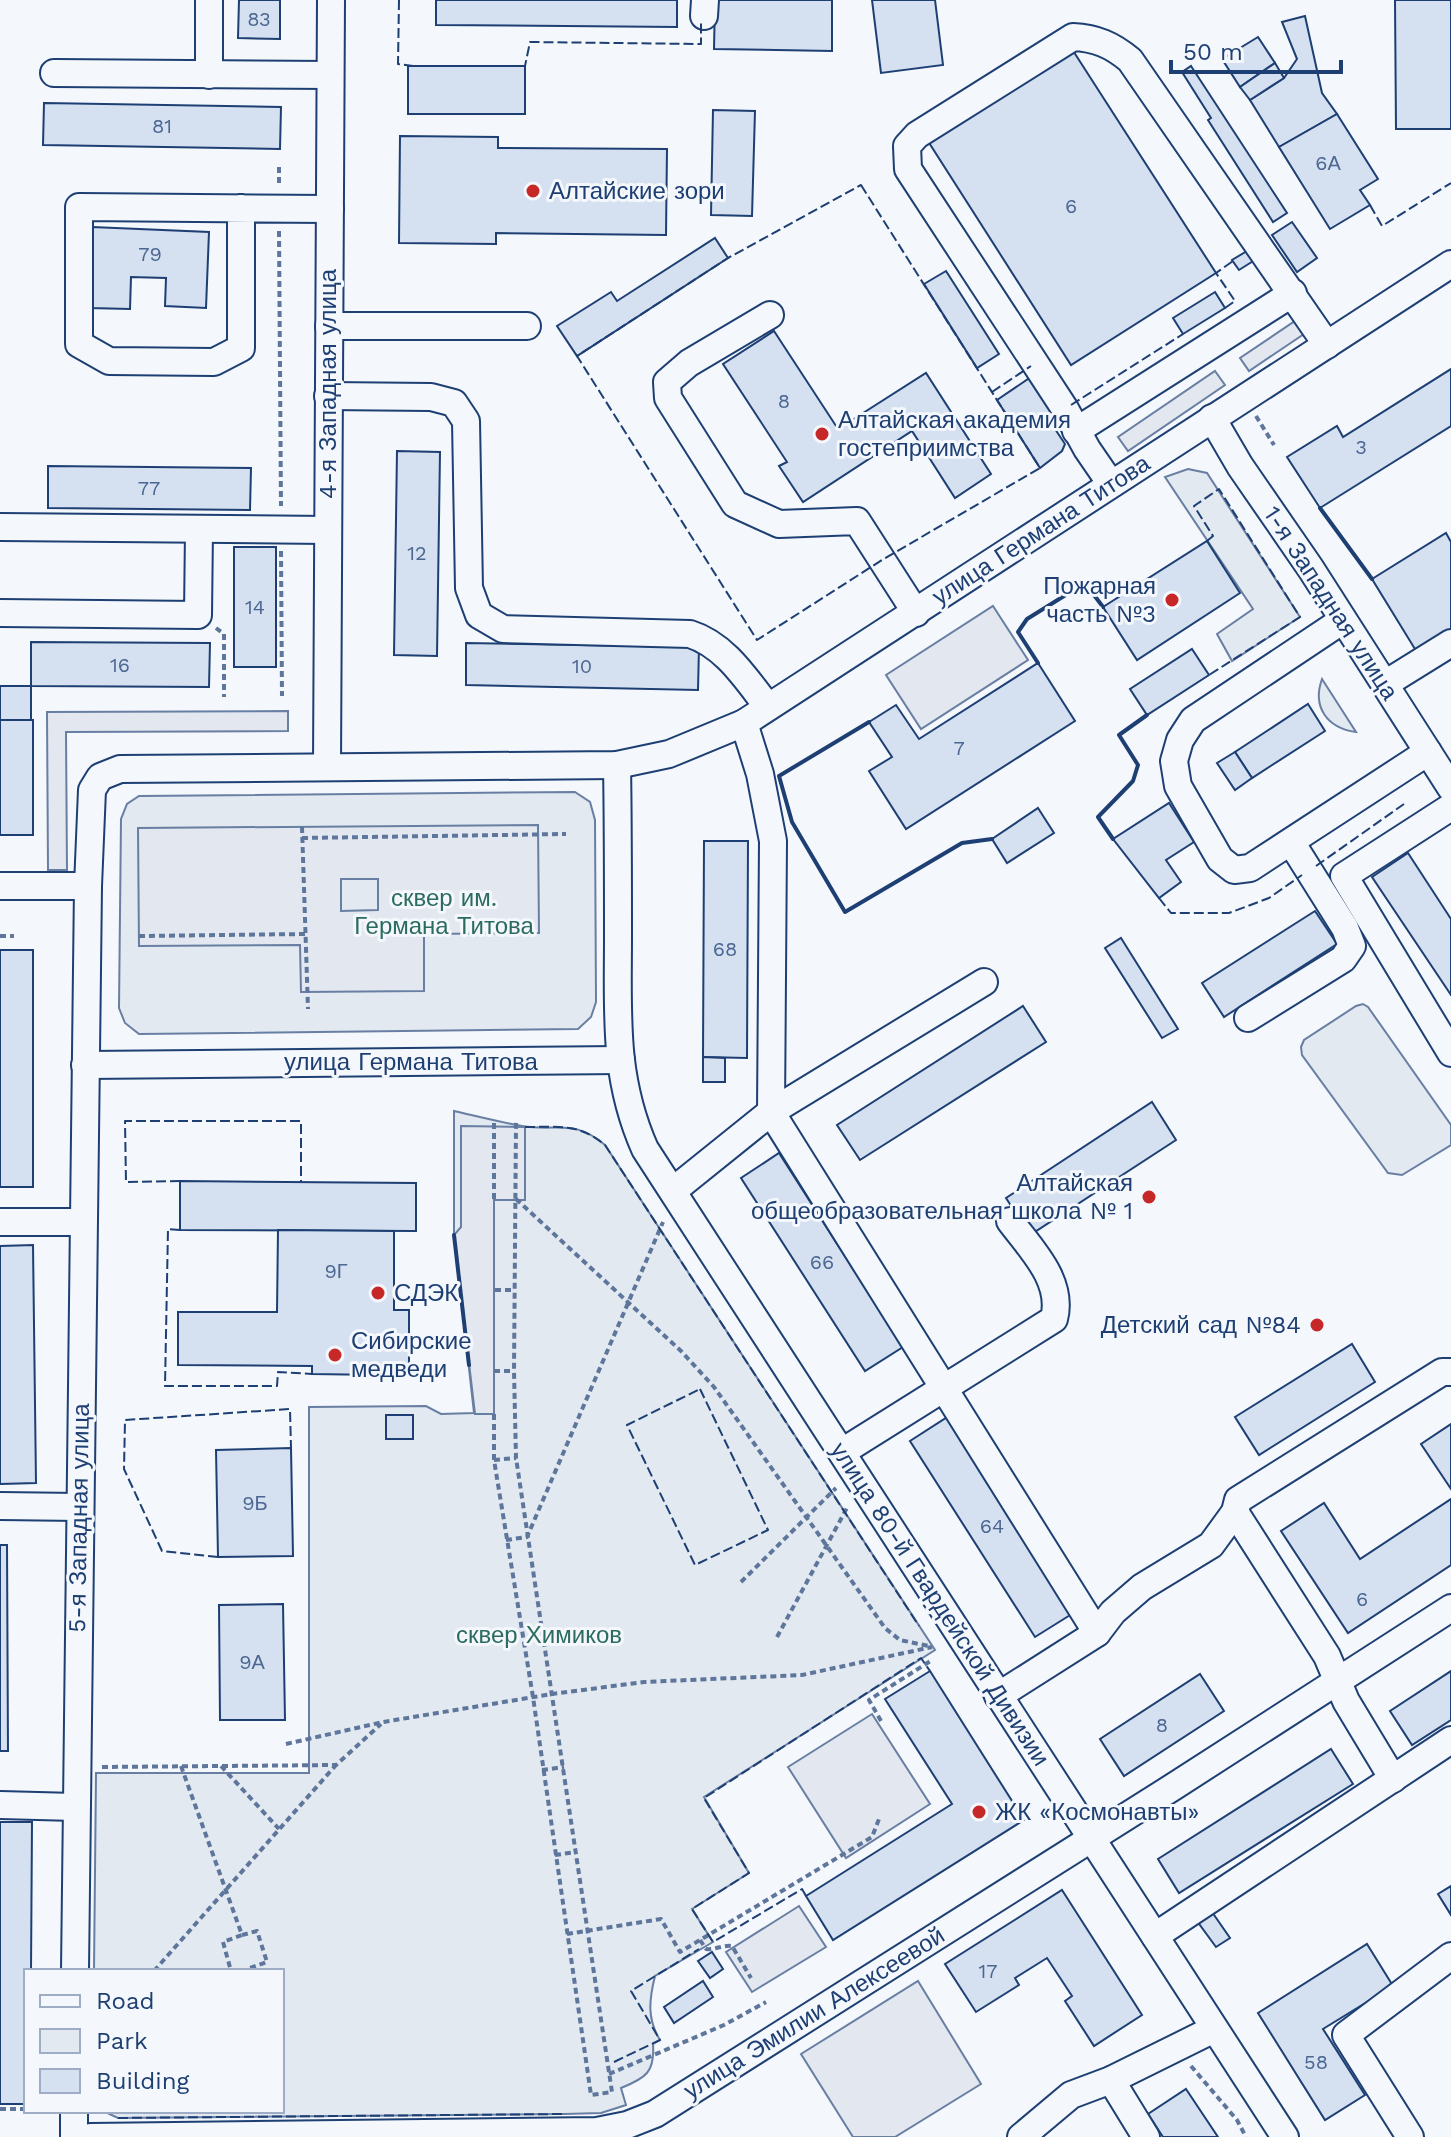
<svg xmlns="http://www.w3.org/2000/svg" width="1451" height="2137" viewBox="0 0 1451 2137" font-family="'Work Sans',sans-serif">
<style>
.green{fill:#e3e9f0;stroke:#687fa3;stroke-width:2}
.parking{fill:#e3e8f0;stroke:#687fa3;stroke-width:2;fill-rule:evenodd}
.building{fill:#d5e0f0;stroke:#1d3f73;stroke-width:2}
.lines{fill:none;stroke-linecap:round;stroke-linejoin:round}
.minor-casing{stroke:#1d3f73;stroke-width:30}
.path{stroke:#5e769c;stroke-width:4;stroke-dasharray:6 4;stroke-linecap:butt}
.minor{stroke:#f4f7fb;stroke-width:26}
.fence{stroke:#1d3f73;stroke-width:2;stroke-dasharray:10 4;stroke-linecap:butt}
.wall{stroke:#1d3f73;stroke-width:4}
.poi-dot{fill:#c62828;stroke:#f4f7fb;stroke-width:3}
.labels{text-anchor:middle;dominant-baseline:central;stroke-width:6;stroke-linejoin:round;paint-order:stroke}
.number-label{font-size:20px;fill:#4b6792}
.poi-label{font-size:24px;fill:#1d3f73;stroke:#f4f7fb;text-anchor:start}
.street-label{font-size:24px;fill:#1d3f73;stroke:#f4f7fb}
.park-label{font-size:24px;fill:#2c6c60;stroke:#f4f7fb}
</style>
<rect width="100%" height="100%" fill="#f4f7fb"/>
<g class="green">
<path d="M1188,469L1207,473L1300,617L1232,661L1217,634L1253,609L1165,477Z"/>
<path d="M1322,679L1356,732C1327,728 1312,707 1322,679Z"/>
<path d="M575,792L590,802L595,820L596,1002L591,1017L578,1029L139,1034L125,1023L119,1008L121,819L127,804L139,796Z"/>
<path d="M1363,1004L1368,1007L1451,1125V1145L1402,1175L1388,1173L1302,1055L1301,1047L1304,1040L1356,1006Z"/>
<path d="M454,1111C476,1116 499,1122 522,1126C558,1132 573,1118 605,1145L935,1650L704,1797L749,1873L692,1909L713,1942L655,1976C649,2000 647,2019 660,2040L653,2044C655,2072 646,2078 621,2088L626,2105L601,2113L564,2114L118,2118L103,2111H282V1971H94L96,1773H309V1407L426,1406L441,1414L474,1413L454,1235Z"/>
</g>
<g class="parking">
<path d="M1295,321L1304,334L1249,371L1240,358Z"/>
<path d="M1215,371L1225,385L1128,451L1118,437Z"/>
<path d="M993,606L1028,660L921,729L886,675Z"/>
<path d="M288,711V731L66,732L67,870H48L47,712Z"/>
<path d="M538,825L539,933L424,934V991L301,992L300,945L139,946L138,828ZM341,879H378V910L341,911Z"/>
<path d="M461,1126L525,1127V1200H494V1414H475L454,1235L461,1227Z"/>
<path d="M872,1714L930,1804L846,1858L788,1767Z"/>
<path d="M799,1906L826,1947L752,1992L726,1952Z"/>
<path d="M918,1981L981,2084L895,2137H853L801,2054Z"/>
</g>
<g class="building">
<path d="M239,0H280V39L238,38Z"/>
<path d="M436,0H677V27L436,25Z"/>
<path d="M715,0H832V51L714,49Z"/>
<path d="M872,0H935L943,65L881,73Z"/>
<path d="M1395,0H1451V129H1396Z"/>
<path d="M1305,16L1322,93L1337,114L1279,147L1250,100L1284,78L1297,59L1282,22Z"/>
<path d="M1258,37L1275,63L1240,87L1222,59Z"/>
<path d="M1070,46L1216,273L1071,365L926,138Z"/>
<path d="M1275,63L1284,78L1250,100L1240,87Z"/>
<rect x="408" y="66" width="117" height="48"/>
<path d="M1191,66L1287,213L1273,222L1208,120L1211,118L1182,72Z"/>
<path d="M44,103L281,107L280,149L43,145Z"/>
<path d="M713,110L755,111L752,216L711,215Z"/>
<path d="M1337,114L1378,179L1360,190L1370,205L1330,229L1279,147Z"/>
<path d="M400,136L498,137V148L667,149L666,235L496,233V244L399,243Z"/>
<path d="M1292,222L1317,258L1297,272L1272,235Z"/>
<path d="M92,227L209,232L206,308L165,306L166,278L131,277L130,309L89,308Z"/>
<path d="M715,238L728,258L577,356L557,326L611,292L617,301Z"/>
<path d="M1252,248L1258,258L1239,270L1232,260Z"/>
<path d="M946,271L999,354L977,368L924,284Z"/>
<path d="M1215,292L1225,308L1183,334L1173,318Z"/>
<path d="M774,331L838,429L926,373L991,474L955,498L912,431L803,502L779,466L787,462L723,364Z"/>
<path d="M1451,369V426L1320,508L1287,457L1337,426L1343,437Z"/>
<path d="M1031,377L1054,415L1049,420L1065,444L1062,451L1040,468L997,400Z"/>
<path d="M397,451L440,452L437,656L394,655Z"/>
<path d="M48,466L251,468L250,510L48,508Z"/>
<path d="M1446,533L1451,542V634L1418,654L1372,579Z"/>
<path d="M1207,541L1240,593L1137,660L1103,607Z"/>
<rect x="234" y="547" width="42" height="120"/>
<path d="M31,642L210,643L209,687L31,686Z"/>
<path d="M466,643L699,647L698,690L466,685Z"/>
<path d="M1192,649L1209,675L1147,715L1130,689Z"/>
<path d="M1038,663L1075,721L906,829L869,771L892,757L869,722L896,705L919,739Z"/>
<rect x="0" y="686" width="31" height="34"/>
<path d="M1308,704L1325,731L1252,778L1235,752Z"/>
<rect x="0" y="720" width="33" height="115"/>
<path d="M1235,752L1252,778L1235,790L1217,763Z"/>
<path d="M1169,803L1194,842L1166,860L1181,882L1159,898L1113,839Z"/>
<path d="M1038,808L1054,833L1007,863L992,839Z"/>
<path d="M704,841H748L747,1058L703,1057Z"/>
<path d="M1408,853L1451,919V995L1372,877Z"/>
<path d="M1315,911L1337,944L1224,1017L1202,983Z"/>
<path d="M1121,938L1178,1029L1162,1038L1105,948Z"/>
<rect x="0" y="950" width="33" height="237"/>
<path d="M1023,1006L1046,1042L860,1160L837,1125Z"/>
<path d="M703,1057L725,1058V1082H703Z"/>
<path d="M1152,1102L1176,1140L1030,1235L1006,1198Z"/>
<path d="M779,1153L903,1347L865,1371L741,1178Z"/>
<path d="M180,1181L416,1183V1231L180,1230Z"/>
<path d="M278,1230L394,1231V1310H409V1366H379V1375L312,1374V1366L178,1365V1312H277Z"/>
<path d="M33,1245L36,1483L0,1484V1246Z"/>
<path d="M1352,1344L1375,1382L1259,1455L1235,1417Z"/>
<rect x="386" y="1415" width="27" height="24"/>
<path d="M949,1416L1075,1612L1035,1637L910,1441Z"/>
<path d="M1451,1424V1489L1421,1444Z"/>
<path d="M291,1448L293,1556L218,1557L216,1450Z"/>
<path d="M1451,1499V1565L1348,1633L1281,1531L1324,1503L1360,1559Z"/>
<path d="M0,1545H7L8,1751H0Z"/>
<path d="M283,1604L285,1720H220L219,1605Z"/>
<path d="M930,1671L1024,1820L833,1940L806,1896L952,1804L885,1699Z"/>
<path d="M1451,1671V1720L1412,1745L1390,1711Z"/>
<path d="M1200,1674L1224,1711L1124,1776L1100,1739Z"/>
<path d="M1331,1749L1353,1784L1179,1893L1158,1859Z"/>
<path d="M0,1822H32L31,1971H26V2104H0Z"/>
<path d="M1451,1886V1915L1438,1894Z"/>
<path d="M1062,1890L1142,2015L1094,2046L1065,2001L1072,1996L1047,1958L1015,1978L1019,1985L976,2012L945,1964Z"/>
<path d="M1212,1912L1230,1938L1216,1947L1197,1921Z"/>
<path d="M1367,1944L1393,1986L1323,2029L1365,2095L1325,2120L1258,2013Z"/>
<path d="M712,1952L723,1969L710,1978L698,1961Z"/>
<path d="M703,1981L713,1997L674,2023L664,2007Z"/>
<path d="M1186,2089L1218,2137H1163L1148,2114Z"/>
</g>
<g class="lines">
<defs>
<g id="minor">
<path d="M704,16L705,0"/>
<path d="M54,73L330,75"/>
<path d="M209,75V0"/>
<path d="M241,208V348L214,362L109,361L79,344V207L330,209"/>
<path d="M770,315L689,363L667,382L668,398L735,504L779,524L857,521L916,613"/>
<path d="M329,326H527"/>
<path d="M328,396L431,397L454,403L466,421L469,588L479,615L503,629L690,634C725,645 746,679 768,707"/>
<path d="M1212,418L1240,466L1311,569L1451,788"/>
<path d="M1076,431L1293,293"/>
<path d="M1111,484L1087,449L1065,409L908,169L907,146L917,135L1073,37C1096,38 1112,45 1130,60L1327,345"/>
<path d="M0,527L327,530"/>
<path d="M0,613L198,615L199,530"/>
<path d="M1343,620L1193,720L1180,740L1174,761L1178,786L1220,859L1234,870L1250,868L1428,752"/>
<path d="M1385,684L1451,643"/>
<path d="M617,765C618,822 618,880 618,937C618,1014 613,1077 645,1149L1285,2137"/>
<path d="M327,767L331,0"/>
<path d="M1451,807L1344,876L1451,1053"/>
<path d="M0,886H88"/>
<path d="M984,982L771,1112L1097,1633"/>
<path d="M1248,1018L1343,959L1352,946L1345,928L1291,842"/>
<path d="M85,1065L621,1060"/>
<path d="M674,1190L771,1112L773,841L760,774L744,723"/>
<path d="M0,1222H83"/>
<path d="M842,1452L1054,1319C1064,1281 1031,1249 1010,1221"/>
<path d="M0,1506L79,1507"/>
<path d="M1235,1512L1327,1656L1346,1701L1393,1779"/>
<path d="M998,1696L1097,1633L1113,1612L1142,1587L1211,1545L1235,1512L1238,1500L1442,1372H1451"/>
<path d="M0,1805L75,1807"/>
<path d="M1155,1936L1451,1740"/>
<path d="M75,1971L88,886L92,790L100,777L120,769L617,765L669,754L744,723L1451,264"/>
<path d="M1111,2080L1146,2137"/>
<path d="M74,2137V2111"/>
<path d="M91,2137L597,2131L627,2125L655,2114L1173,1787L1451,1608"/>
<path d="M1021,2137L1071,2095L1111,2080L1214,2029"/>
<path d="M1410,2137L1346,2035L1451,1956"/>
</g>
</defs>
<use href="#minor" class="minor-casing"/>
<g class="path">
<path d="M279,167V186"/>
<path d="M279,231L281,506"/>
<path d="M1256,416L1274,445"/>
<path d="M281,551L282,696"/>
<path d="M216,628L224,634V697"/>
<path d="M302,827L308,1009"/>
<path d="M302,838L566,834"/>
<path d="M0,936H14"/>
<path d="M139,936L306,934"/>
<path d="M494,1199V1120"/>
<path d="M516,1199L681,1351L714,1387L885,1628L900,1640L929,1646"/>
<path d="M495,1290H515"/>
<path d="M494,1371H514"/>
<path d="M494,1414V1460L533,1697L591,2095L612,2092L516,1458L514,1371L516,1121"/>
<path d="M494,1460L516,1458"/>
<path d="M506,1540L527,1537L663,1222"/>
<path d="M741,1582L836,1488"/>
<path d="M777,1637L848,1506"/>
<path d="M881,1721L869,1700L932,1660"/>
<path d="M286,1744L383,1722L552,1694L644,1682L802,1675L932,1647"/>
<path d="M181,1766L242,1935L223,1942L231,1971"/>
<path d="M221,1766L279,1829"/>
<path d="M102,1767L336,1765L381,1724"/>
<path d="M542,1770L564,1767"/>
<path d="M555,1855L576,1852"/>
<path d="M567,1934L661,1919L680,1952L872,1837L879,1819"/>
<path d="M242,1935L257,1931L267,1962L247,1969"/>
<path d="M700,1940L706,1949C715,1950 722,1945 732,1946L751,1978"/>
<path d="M154,1971L336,1765"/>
<path d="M1191,2066L1237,2120L1246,2137"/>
<path d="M609,2074L724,2025L766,2002"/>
<path d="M0,2109H23"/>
</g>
<use href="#minor" class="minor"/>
<g class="fence">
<path d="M399,0L398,64L413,66"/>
<path d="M521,66H525L530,42L701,44V23"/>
<path d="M861,185L1040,468L882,560L757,640L577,356L728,258Z"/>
<path d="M1370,205L1382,226L1451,183"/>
<path d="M1225,308L1235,301L1216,273L1233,261"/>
<path d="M992,392L1031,366"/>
<path d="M1071,405L1183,334"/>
<path d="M1207,541L1213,536L1194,506L1219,489L1300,617L1209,675"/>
<path d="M1316,866L1404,804"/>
<path d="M1159,898L1171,913H1229L1269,898L1302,875"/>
<path d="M525,1127C558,1127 579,1123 605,1145L919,1626"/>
<path d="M180,1181L126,1182L125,1121H301V1182"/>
<path d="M180,1230L168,1229L165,1386H277L278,1372L312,1374"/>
<path d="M700,1389L768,1530L695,1565L627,1425Z"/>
<path d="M218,1557L162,1551L124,1469L125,1420L290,1409L291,1448"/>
<path d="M806,1896L802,1889L713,1942L692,1909L749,1873L704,1798L921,1658L930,1671"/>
<path d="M614,2062L660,2040L631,1991L699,1949"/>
<path d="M118,2118L564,2114"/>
</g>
<g class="wall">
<path d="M1320,508L1372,579"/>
<path d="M1038,663L1018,632L1027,619L1085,583L1103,607"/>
<path d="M869,722L779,776L792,822L845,912L962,843L992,839"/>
<path d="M1113,839L1098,817L1133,781L1138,765L1119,735L1147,715"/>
<path d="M454,1235L469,1365"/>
</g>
</g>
<g class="poi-dot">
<circle cx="533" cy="191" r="8"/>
<circle cx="822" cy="434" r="8"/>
<circle cx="1172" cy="600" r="8"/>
<circle cx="1149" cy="1197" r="8"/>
<circle cx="378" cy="1293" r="8"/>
<circle cx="1317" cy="1325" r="8"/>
<circle cx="335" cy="1355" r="8"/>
<circle cx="979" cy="1812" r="8"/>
</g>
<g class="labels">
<g class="number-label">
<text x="259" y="19">83</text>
<text x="162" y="126">81</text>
<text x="1328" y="163">6А</text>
<text x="1071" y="206">6</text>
<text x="150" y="254">79</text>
<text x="784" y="401">8</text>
<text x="1361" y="447">3</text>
<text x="149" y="488">77</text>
<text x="417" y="553">12</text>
<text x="255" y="607">14</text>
<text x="120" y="665">16</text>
<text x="582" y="666">10</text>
<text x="959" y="748">7</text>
<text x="725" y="949">68</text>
<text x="822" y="1262">66</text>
<text x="336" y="1271">9Г</text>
<text x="255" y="1503">9Б</text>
<text x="992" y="1526">64</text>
<text x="1362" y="1599">6</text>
<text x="252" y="1662">9А</text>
<text x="1162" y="1725">8</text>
<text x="988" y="1971">17</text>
<text x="1316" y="2062">58</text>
</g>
<g class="poi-label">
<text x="549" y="191">Алтайские зори</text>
<text x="838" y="420">Алтайская академия<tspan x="838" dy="28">гостеприимства</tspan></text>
<text x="1156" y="586" text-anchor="end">Пожарная<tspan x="1156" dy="28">часть №3</tspan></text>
<text x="1133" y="1183" text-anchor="end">Алтайская<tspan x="1133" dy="28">общеобразовательная школа № 1</tspan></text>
<text x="394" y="1293">СДЭК</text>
<text x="1301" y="1325" text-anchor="end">Детский сад №84</text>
<text x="351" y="1341">Сибирские<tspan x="351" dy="28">медведи</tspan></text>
<text x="995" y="1812">ЖК «Космонавты»</text>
</g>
<g class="street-label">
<text transform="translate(328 384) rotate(-90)">4-я Западная улица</text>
<text transform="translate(1041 530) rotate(-33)">улица Германа Титова</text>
<text transform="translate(1331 603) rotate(57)">1-я Западная улица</text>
<text x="411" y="1062">улица Германа Титова</text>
<text transform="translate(79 1518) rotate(-89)">5-я Западная улица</text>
<text transform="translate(940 1604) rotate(57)">улица 80-й Гвардейской Дивизии</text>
<text transform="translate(814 2013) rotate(-32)">улица Эмилии Алексеевой</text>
</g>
<g class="park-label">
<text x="444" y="898">сквер им.<tspan x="444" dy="28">Германа Титова</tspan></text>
<text x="539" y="1635">сквер Химиков</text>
</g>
</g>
<rect x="24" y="1969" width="260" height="144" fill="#f4f7fb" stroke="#9eadc5" stroke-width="2"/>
<rect x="40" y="1995" width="40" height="12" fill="#f4f7fb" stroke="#9eadc5" stroke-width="2"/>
<text x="96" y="2009" font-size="24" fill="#1d3f73">Road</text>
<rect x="40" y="2029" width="40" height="24" fill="#e3e9f0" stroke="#9eadc5" stroke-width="2"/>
<text x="96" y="2049" font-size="24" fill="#1d3f73">Park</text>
<rect x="40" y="2069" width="40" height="24" fill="#d5e0f0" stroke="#9eadc5" stroke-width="2"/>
<text x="96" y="2089" font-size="24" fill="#1d3f73">Building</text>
<path d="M1171 60v12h170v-12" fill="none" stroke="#1d3f73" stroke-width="4"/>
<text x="1183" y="60" font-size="24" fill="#1d3f73" stroke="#f4f7fb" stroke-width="6" paint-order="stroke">50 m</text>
</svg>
